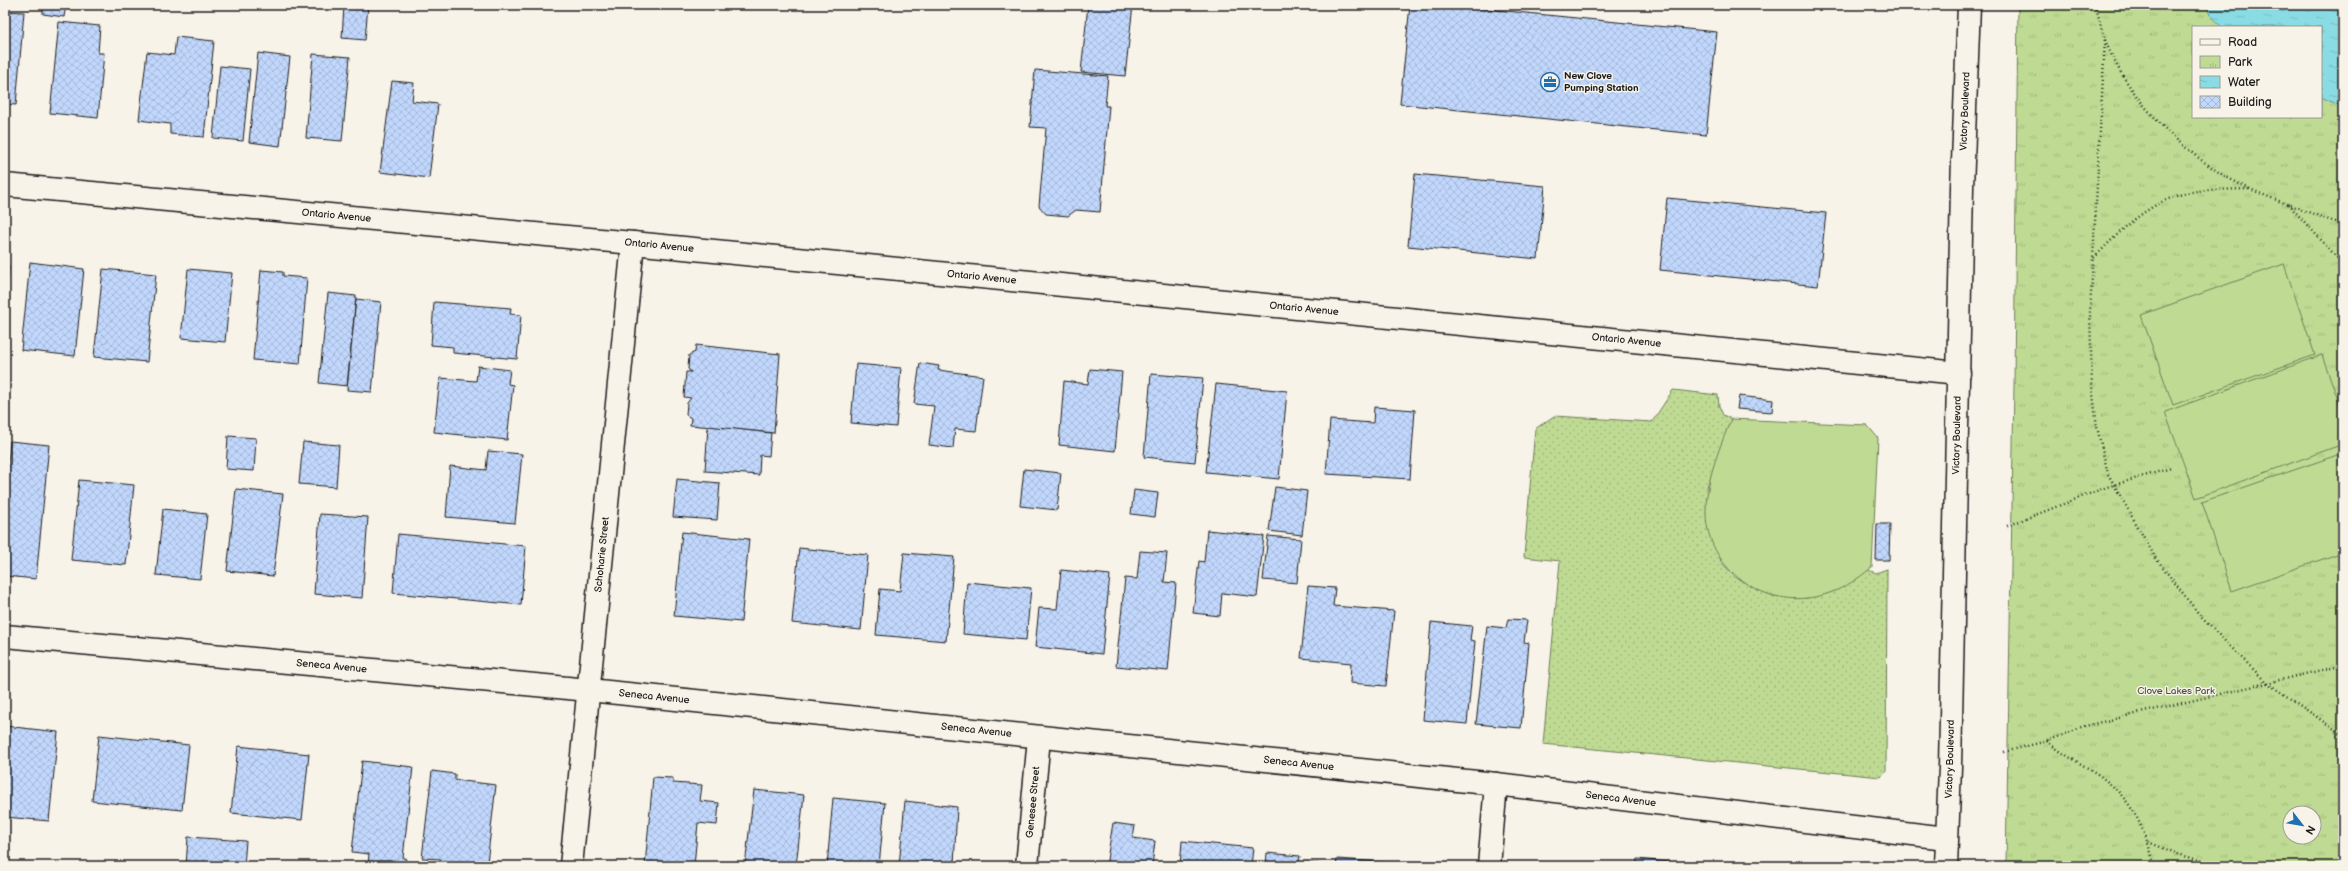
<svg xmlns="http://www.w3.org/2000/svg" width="2348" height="871" viewBox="0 0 2348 871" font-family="'Balsamiq Sans',sans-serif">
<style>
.grass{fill:url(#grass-dots);stroke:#6e7c58}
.park{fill:url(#park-tufts);stroke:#6e7c58;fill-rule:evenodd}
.pitch{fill:#bfdb93;stroke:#6e7c58}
.water{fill:url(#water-ripples);stroke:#5e8f94}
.building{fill:url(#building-cross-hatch);stroke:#1c1c1c}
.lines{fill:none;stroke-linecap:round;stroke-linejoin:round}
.minor-casing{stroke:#1c1c1c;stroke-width:25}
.secondary-casing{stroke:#1c1c1c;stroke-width:25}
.path{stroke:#1c1c1c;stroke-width:2.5;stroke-dasharray:1 3;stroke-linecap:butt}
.minor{stroke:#f7f3e8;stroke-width:22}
.secondary{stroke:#f7f3e8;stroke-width:22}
.labels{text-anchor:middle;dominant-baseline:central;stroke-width:3;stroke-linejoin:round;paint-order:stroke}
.poi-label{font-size:10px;font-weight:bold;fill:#1c1c1c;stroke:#f7f3e8;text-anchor:start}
.street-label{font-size:10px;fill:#1c1c1c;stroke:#f7f3e8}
.park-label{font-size:10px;fill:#4d5540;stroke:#f7f3e8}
</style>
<defs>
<pattern id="grass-dots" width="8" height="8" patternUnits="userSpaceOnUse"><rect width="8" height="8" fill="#bfdb93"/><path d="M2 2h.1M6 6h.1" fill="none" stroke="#a4bb7e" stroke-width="1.8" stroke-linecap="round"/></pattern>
<pattern id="park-tufts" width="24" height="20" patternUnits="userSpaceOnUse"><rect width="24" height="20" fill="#bfdb93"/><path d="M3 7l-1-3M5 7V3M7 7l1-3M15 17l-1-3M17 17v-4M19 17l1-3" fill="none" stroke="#a4bb7e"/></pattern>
<pattern id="water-ripples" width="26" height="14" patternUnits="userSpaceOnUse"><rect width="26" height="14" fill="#8adce4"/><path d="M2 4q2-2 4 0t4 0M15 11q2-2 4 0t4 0" fill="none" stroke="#76bcc3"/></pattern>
<pattern id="building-cross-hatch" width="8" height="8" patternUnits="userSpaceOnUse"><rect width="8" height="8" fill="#c1d7fc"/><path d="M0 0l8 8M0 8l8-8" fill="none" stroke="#a5b8d7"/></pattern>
</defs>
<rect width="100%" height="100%" fill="#f7f3e8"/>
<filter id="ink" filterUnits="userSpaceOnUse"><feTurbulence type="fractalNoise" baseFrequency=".025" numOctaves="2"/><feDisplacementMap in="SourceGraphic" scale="8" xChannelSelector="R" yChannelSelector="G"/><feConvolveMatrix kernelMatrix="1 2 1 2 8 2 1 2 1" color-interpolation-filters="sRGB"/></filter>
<g filter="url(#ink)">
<path class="grass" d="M1673,390L1718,395L1719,406L1723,415L1731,419L1707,487L1721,562L1735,577L1756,589L1773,596L1790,598H1807L1832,592L1868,570L1876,573L1887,569L1886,770L1881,777L1543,744L1560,561L1524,557L1535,429L1554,416L1652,422Z"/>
<path class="park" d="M2018,5H2343V866H2006L2014,386ZM2193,27H2321V117H2193ZM2290,813H2314V837H2290Z"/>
<g class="pitch">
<path d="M2284,264L2315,355L2173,405L2141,315Z"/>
<path d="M2322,355L2343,414V444L2196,498L2165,412Z"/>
<path d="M1731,419L1867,425L1878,438L1872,567C1854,583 1831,596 1807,598C1757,604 1708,566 1706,515C1705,481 1719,450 1731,419Z"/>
<path d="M2343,453V552L2232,591L2202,502Z"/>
</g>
<path class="water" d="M2207,5H2343V107L2321,97V27H2222L2212,18Z"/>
<g class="building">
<path d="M43,5H66L64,17L43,14Z"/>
<path d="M259,5H287V8Z"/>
<path d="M344,5H368L365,40L342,38Z"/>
<path d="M1088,5H1133L1125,76L1081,72Z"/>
<path d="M1410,5H1446L1717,32L1706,135L1400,104Z"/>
<path d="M5,11L24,12L16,105L5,104Z"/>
<path d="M59,22L100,26L98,53H104L98,118L50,113Z"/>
<path d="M176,37L214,41L204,137L170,134V124L139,120L147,52L174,55Z"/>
<path d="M258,53L290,57L280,146L249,142Z"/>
<path d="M313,54L350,57L342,141L306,138Z"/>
<path d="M220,66L250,69L243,141L213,138Z"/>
<path d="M1035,70L1108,76L1105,106H1109L1100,212L1076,210L1068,216L1046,214L1039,206L1046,128L1030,127Z"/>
<path d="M392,81L414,83L412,101L438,104L429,178L380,172Z"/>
<path d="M1415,174L1545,186L1538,259L1408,246Z"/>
<path d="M1667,198L1826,213L1818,286L1660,270Z"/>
<path d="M30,262L84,269L75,356L21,350Z"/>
<path d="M5,266H9L5,305Z"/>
<path d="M103,269L156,274L147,362L94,357Z"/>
<path d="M188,269L232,273L225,342L181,338Z"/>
<path d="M261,270L283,272V276L307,278L300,364L253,360Z"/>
<path d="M328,293L356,296L347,386L319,383Z"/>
<path d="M356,299L381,302L372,392L347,390Z"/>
<path d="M434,302L511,308L510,314L521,315L517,359L453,353V347L431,345Z"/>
<path d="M696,345L780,354L774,433L690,425L691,418L686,415L687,403L691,398L684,397L686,372H691L688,369L689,355L695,352Z"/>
<path d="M920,363L939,366L938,370L983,376L976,431L955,429L953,448L929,445L934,406L914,404Z"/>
<path d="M856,364L901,368L896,427L851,423Z"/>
<path d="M478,366L510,370L508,384L513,385L507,440L434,432L440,378L476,381Z"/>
<path d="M1090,369L1122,372L1115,451L1059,445L1064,381L1088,384Z"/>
<path d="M1151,374L1203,378L1195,462L1144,457Z"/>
<path d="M1216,384L1287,391L1279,479L1206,472Z"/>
<path d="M1739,396L1773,400L1772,412L1737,409Z"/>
<path d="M1374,407L1415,410L1410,479L1326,474L1330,420L1373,423Z"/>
<path d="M708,426L771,433L769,456L760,455L759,475L705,471Z"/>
<path d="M228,436L256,438L254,471L226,469Z"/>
<path d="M10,441L49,445L36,579L5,576V499Z"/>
<path d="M303,442L339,445L336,487L299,484Z"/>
<path d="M488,451L522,454L515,523L446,517L450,466L486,470Z"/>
<path d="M1024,469L1061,473L1057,510L1020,506Z"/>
<path d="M677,479L720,483L717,520L673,517Z"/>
<path d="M79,480L134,485L126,565L71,560Z"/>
<path d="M1275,487L1307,491L1302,535L1269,531Z"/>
<path d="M236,489L283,494L273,576L227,571Z"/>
<path d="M1134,490L1158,493L1155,517L1131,514Z"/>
<path d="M163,509L207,514L200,579L156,575Z"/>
<path d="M320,514L368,517L362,598L314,594Z"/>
<path d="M1877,524H1890L1889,560H1876Z"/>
<path d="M1207,530L1264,536L1257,597L1222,593L1220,616L1193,613L1199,561L1204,562Z"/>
<path d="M682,532L749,539L741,622L674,616Z"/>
<path d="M398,534L526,546L521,605L393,593Z"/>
<path d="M1268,536L1301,539L1297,583L1263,580Z"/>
<path d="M799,548L868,555L861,630L792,623Z"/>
<path d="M1140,551L1167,553L1164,582L1176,583L1168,671L1116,666L1125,578L1137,579Z"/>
<path d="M904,553L954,557L946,641L876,635L880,589L900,591Z"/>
<path d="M1061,570L1110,575L1102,654L1035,647L1039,608L1057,609Z"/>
<path d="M967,582L1031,588L1026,640L963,634Z"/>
<path d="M1308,586L1335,588L1333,606L1394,611L1386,686L1350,683L1351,663L1301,658Z"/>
<path d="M1508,619L1527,620L1524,642L1529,643L1521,728L1476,724L1487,626L1506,628Z"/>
<path d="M1431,622L1472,626L1470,640L1475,641L1467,724L1423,720Z"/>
<path d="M5,726L58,732L49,821L5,817Z"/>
<path d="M99,735L189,745L182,810L92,801Z"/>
<path d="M238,746L309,754L302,820L231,813Z"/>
<path d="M362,761L413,767L403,858H406L405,866H368L369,854L352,852Z"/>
<path d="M432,771L455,774V780L496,785L487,863H489V866H440L441,859L422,858Z"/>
<path d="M653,777L673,778V783L702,785L700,801L719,803L717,825L698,823L694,866H645Z"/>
<path d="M754,790L804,795L796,866H745Z"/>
<path d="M833,798L885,803L879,866H827Z"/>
<path d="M905,801L957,807L954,865L899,866Z"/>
<path d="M1113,823L1135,826L1133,838L1155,841L1152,866H1106Z"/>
<path d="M188,837L246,841L244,866H186Z"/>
<path d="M1182,841L1253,848L1251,866H1180Z"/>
<path d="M1267,853L1300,856L1299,862L1319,864V866H1266Z"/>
<path d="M1337,859L1410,864L1409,866H1336Z"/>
<path d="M1637,859L1669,862L1668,866H1636Z"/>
<path d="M1669,862L1695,865V866H1668Z"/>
</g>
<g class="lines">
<defs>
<g id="minor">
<path id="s1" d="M5,185L633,243L1959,373"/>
<path id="s2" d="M5,636L589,690L1496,784L1946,838"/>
<path id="s3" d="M571,866L633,243"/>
<path id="s4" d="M1027,866L1039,738"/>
<path d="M1489,866L1496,784"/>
</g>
<g id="secondary">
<path id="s5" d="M1946,866L1950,767L1962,188L1969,5"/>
</g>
</defs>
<use href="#minor" class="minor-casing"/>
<use href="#secondary" class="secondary-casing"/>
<g class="path">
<path d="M2095,5C2099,16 2101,29 2105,40C2127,96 2173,143 2223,175C2253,193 2296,207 2329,220L2343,224"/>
<path d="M2105,40L2090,312L2092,386L2097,427L2108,474L2155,557L2202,618L2266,682L2343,735"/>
<path d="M2288,204L2343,264"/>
<path d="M2094,258C2120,231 2146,204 2183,194C2204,188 2229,190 2251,189"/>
<path d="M2007,526L2107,487L2171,468"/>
<path d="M2047,741C2061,754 2079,762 2096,773C2132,798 2143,825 2155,866"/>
<path d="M2004,752L2047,741L2089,725L2343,665"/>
<path d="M2148,842L2178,854L2219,866"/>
</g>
<use href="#minor" class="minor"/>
<use href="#secondary" class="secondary"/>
</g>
</g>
<defs>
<symbol id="office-ring" viewBox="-11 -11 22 22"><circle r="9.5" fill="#f7f3e8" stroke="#1f6fb2" stroke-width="1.5"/><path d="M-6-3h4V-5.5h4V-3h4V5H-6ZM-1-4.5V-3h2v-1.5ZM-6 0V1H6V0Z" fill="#1f6fb2"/></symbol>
</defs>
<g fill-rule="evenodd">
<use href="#office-ring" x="1539" y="71" width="22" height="22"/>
</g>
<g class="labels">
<g class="poi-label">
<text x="1564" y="76">New Clove<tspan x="1564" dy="12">Pumping Station</tspan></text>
</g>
<g class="street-label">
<text stroke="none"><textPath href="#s5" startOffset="755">Victory Boulevard</textPath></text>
<text stroke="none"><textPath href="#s1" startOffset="333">Ontario Avenue</textPath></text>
<text stroke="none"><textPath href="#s1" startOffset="657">Ontario Avenue</textPath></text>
<text stroke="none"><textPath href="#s1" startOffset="981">Ontario Avenue</textPath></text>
<text stroke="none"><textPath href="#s1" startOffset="1305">Ontario Avenue</textPath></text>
<text stroke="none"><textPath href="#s1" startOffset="1629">Ontario Avenue</textPath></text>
<text stroke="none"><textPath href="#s5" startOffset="431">Victory Boulevard</textPath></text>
<text stroke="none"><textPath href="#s3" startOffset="313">Schoharie Street</textPath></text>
<text stroke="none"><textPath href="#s2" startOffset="328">Seneca Avenue</textPath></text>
<text stroke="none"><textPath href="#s2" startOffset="652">Seneca Avenue</textPath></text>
<text stroke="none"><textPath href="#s2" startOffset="976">Seneca Avenue</textPath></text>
<text stroke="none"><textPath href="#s5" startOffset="107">Victory Boulevard</textPath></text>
<text stroke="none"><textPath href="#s2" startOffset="1300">Seneca Avenue</textPath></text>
<text stroke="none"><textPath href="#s2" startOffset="1624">Seneca Avenue</textPath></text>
<text stroke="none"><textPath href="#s4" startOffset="64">Genesee Street</textPath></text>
</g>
<g class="park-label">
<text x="2176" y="691">Clove Lakes Park</text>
</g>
</g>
<rect width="2348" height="871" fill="none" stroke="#f7f3e8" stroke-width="20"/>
<rect x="10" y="10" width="2328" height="851" fill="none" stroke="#1c1c1c" stroke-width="1.5" filter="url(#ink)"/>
<rect x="2192" y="26" width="130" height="92" fill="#f7f3e8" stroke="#9f9d96"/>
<rect x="2200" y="39" width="20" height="6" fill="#f7f3e8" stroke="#9f9d96"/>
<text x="2228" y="46" font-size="12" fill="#1c1c1c">Road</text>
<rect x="2200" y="56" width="20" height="12" fill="url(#park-tufts)" stroke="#9f9d96"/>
<text x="2228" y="66" font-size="12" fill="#1c1c1c">Park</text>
<rect x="2200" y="76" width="20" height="12" fill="url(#water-ripples)" stroke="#9f9d96"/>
<text x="2228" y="86" font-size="12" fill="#1c1c1c">Water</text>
<rect x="2200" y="96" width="20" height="12" fill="url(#building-cross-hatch)" stroke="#9f9d96"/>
<text x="2228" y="106" font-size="12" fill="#1c1c1c">Building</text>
<g transform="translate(2302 825) rotate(121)"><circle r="19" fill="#f7f3e8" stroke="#9f9d96"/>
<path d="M0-3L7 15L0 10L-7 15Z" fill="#1f6fb2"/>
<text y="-6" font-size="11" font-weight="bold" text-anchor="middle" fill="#1c1c1c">N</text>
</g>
</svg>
